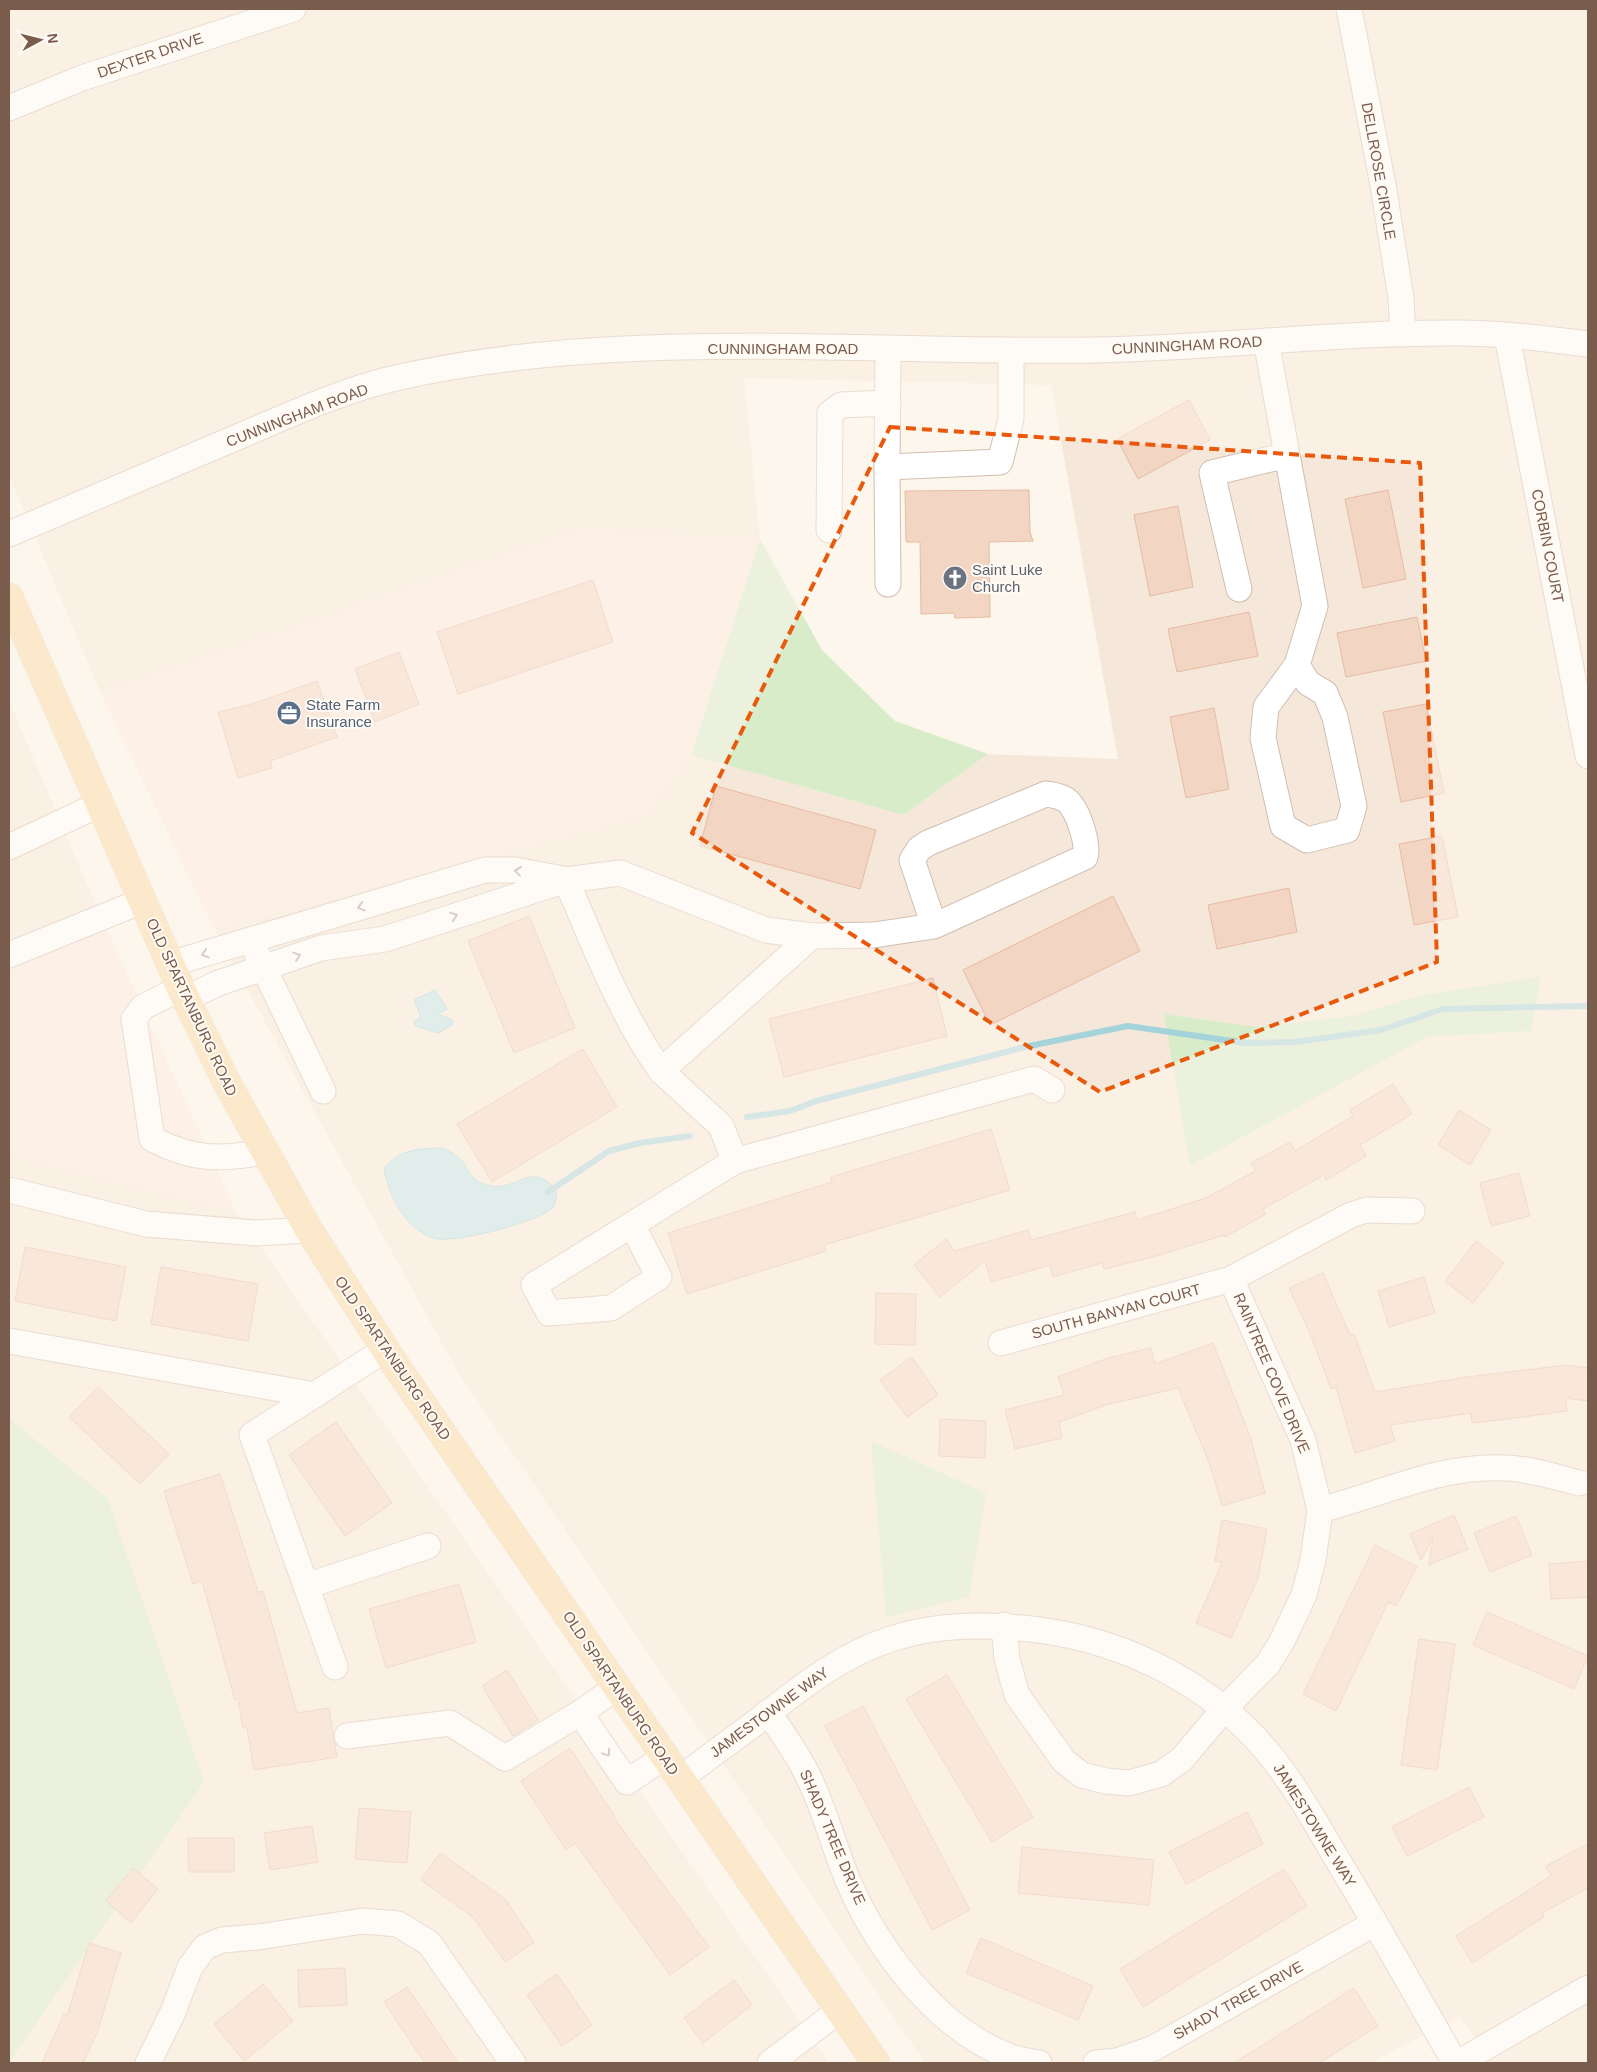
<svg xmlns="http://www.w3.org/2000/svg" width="1597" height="2072" viewBox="0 0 1597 2072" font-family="Helvetica,sans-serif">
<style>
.residential{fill:#f5e8da;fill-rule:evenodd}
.commercial{fill:#fde8e0}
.green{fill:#d8ecc9}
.water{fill:#bfe3e8;stroke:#a5d3da}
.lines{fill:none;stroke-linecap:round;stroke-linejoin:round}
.stream{stroke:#a5d3da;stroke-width:6}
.building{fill:#f3d5c3;stroke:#e6bba3}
.minor-casing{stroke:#d1beb0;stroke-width:27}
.major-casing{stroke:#dad1cd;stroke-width:29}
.minor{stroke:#fff;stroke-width:25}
.major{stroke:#fbd9a5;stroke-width:28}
.oneway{stroke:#af9d94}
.marked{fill:none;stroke:#e8590c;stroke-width:4;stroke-dasharray:10 6;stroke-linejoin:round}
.labels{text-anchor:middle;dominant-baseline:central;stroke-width:4;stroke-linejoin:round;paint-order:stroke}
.street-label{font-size:15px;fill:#7a5c4d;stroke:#fffaf3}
.worship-label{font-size:15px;fill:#5b616d;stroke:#fffaf3;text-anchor:start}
.service-label{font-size:15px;fill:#4e5e75;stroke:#fffaf3;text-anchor:start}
</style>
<rect width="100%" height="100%" fill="#fdf6ec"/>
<g class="residential">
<path d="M9,9H1588V2063H1485L1491,2059L1460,2017L1370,2063H925L458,1372L214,929L643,816L691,755L903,815L988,754L1118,759L1051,385L744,378L760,539L580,530L101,694L9,475ZM1541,978L1531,1031L1427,1037L1191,1166L1164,1014L1257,1027L1352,1016L1422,995Z"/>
<path d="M9,701L95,903L9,944Z"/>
<path d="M9,1154L235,1210L829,2063H9L108,1499L9,1418Z"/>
</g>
<g class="commercial">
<path d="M580,530L760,539L691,755L643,816L214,929L101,694Z"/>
<path d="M95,903L235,1210L9,1154V944Z"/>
</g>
<g class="green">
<path d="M760,539L822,650L895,721L988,754L903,815L691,755Z"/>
<path d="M1541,977L1531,1031L1427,1037L1190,1166L1164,1014L1257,1027L1352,1016L1422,995Z"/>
<path d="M9,1418L108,1499L204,1782L9,2062Z"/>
<path d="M871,1441L986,1493L969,1597L886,1617Z"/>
</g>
<g class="water">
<path d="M435,990L447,1009L438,1014L453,1020L452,1025L438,1033L415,1026L414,1021L421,1017L414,1000Z"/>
<path d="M441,1148C446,1150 454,1153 458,1157C473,1171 466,1181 492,1186C516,1191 529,1161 556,1189C556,1194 557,1202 553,1207C540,1222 451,1245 433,1238C404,1227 390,1197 384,1169C399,1149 418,1149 441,1148Z"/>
</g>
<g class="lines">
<g class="stream">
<path d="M747,1117L790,1111L816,1101L1029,1046L1128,1026L1246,1043L1296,1042L1381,1030L1443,1009L1588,1006"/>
<path d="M548,1192L609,1151L640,1143L690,1136"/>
</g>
</g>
<g class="building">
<path d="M1189,400L1210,440L1138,479L1117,439Z"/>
<path d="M1029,490L1030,532L1033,541L989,542L990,617L955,618L954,613L921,614L920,542H906L905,491Z"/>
<path d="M1388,490L1406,579L1363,588L1345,499Z"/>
<path d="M1178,506L1193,587L1150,596L1134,515Z"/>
<path d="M593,580L613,642L458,694L437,632Z"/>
<path d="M1249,612L1258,656L1177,672L1168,629Z"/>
<path d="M1417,617L1426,661L1346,677L1337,633Z"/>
<path d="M399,652L419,704L375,722L355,669Z"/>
<path d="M317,681L337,737L270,761L272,768L238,778L218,712L252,704Z"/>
<path d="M1426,704L1444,793L1401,802L1383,712Z"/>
<path d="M1214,708L1229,789L1186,798L1170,717Z"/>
<path d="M716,786L876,830L860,889L700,846Z"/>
<path d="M1442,836L1458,917L1414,925L1399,844Z"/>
<path d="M1289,888L1297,932L1217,949L1208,905Z"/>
<path d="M1113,896L1140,951L990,1025L963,970Z"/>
<path d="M529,916L575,1028L514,1053L468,941Z"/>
<path d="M933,978L947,1036L784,1077L769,1019Z"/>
<path d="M583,1049L617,1107L492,1182L457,1124Z"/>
<path d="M1393,1084L1412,1114L1360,1145L1366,1156L1326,1180L1324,1175L1263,1209L1266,1214L1225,1237L1224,1235L1160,1255L1104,1269L1102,1263L1053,1277L1050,1265L991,1282L985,1261L940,1297L914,1265L946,1239L955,1251L1028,1230L1031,1240L1135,1212L1137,1220L1206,1198L1255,1171L1251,1163L1290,1142L1295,1151L1353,1116L1350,1110Z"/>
<path d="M1459,1110L1491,1130L1470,1165L1438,1145Z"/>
<path d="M991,1129L1010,1190L824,1245L826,1251L687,1294L668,1233L832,1182L831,1177Z"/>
<path d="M1519,1173L1530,1216L1491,1226L1480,1183Z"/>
<path d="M1476,1241L1504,1263L1473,1303L1445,1281Z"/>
<path d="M25,1247L126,1267L116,1321L15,1301Z"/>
<path d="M161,1267L258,1284L248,1341L151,1324Z"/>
<path d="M1323,1273L1350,1335L1354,1334L1375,1392L1467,1377L1567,1365L1588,1368V1401L1565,1398L1567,1411L1508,1419L1472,1423L1471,1413L1390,1425L1395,1441L1355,1453L1336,1387L1331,1389L1310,1333L1289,1288Z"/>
<path d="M1424,1277L1435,1313L1389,1327L1378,1291Z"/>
<path d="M876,1293L916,1294L915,1345L875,1344Z"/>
<path d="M1213,1343L1250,1436L1265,1493L1222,1506L1210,1465L1178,1388L1106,1405L1059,1422L1062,1438L1015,1449L1005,1410L1064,1395L1058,1377L1108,1358L1151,1348L1155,1364Z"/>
<path d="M912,1357L938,1395L907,1417L880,1380Z"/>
<path d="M98,1387L169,1454L140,1484L69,1417Z"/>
<path d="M940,1419L986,1421L985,1458L939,1456Z"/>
<path d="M336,1422L392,1503L345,1536L289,1455Z"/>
<path d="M220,1474L258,1592L263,1591L297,1713L329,1708L337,1757L254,1770L247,1728H243L238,1699L235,1700L202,1581L193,1584L164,1491Z"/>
<path d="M1454,1515L1468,1549L1429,1565L1433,1538L1421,1560L1410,1534Z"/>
<path d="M1516,1516L1532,1555L1490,1572L1474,1533Z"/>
<path d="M1222,1520L1267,1529L1258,1578L1231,1638L1196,1623L1222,1563L1215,1561Z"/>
<path d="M1375,1545L1417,1567L1396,1606L1388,1602L1336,1711L1303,1694Z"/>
<path d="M1588,1561V1597L1551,1599L1549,1564Z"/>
<path d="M459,1584L476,1642L386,1668L369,1609Z"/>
<path d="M1487,1612L1588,1656L1574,1689L1473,1645Z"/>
<path d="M1419,1639L1455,1644L1437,1770L1401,1765Z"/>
<path d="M507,1670L538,1720L513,1736L482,1686Z"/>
<path d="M947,1675L1033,1817L992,1842L906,1699Z"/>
<path d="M863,1706L970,1910L932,1930L825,1726Z"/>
<path d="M570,1748L615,1817L614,1818L709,1947L670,1975L575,1843L566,1850L521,1781Z"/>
<path d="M1469,1787L1484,1817L1407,1856L1392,1827Z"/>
<path d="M359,1808L411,1812L407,1863L355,1859Z"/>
<path d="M1247,1812L1263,1844L1186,1884L1169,1852Z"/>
<path d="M312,1826L318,1862L270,1870L264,1833Z"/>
<path d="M188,1838H234V1872H189Z"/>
<path d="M1588,1844V1888L1542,1913L1544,1917L1472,1963L1456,1936L1551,1876L1546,1866Z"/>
<path d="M1022,1847L1154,1860L1149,1905L1018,1893Z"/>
<path d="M440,1853L505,1899L534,1942L505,1962L473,1917L421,1880Z"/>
<path d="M133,1868L158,1889L131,1923L106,1901Z"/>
<path d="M1284,1869L1307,1906L1143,2007L1120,1969Z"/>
<path d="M981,1938L1093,1986L1078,2020L966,1973Z"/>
<path d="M89,1943L121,1953L98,2030L83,2063H42L64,2014L67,2016Z"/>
<path d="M345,1968L347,2005L299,2007L298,1970Z"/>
<path d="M557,1974L592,2025L562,2046L527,1995Z"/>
<path d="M734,1980L752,2005L703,2043L684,2018Z"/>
<path d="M263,1984L293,2021L244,2061L214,2024Z"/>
<path d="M407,1987L438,2033L458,2063H425L384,2002Z"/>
<path d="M1354,1988L1378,2026L1343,2048L1319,2063H1234Z"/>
</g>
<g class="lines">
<defs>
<g id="minor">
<path d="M1349,9L1383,185L1401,298L1403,334"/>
<path d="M9,108L82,78L293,9"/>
<path d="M1507,336L1588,756"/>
<path d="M1266,341L1315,606L1297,665L1266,707L1263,738L1283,826L1307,840L1347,830L1354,806L1335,717L1325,693L1308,683L1297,665"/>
<path d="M888,349L887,467L1000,462L1011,419V351"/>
<path d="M887,467L888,584"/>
<path d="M829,530L830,413L841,405L888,403"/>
<path d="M9,534C86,502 163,468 240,436C292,414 345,389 400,377C626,327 864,354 1095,350C1216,348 1337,332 1459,333C1502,333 1546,339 1588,344"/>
<path d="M1239,589L1212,473L1287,455"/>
<path d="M9,847L100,804"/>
<path d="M566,880C595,946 619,1012 661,1071L812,936"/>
<path d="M257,954L323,1091"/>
<path d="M9,955L142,901"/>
<path d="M170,964L485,870H515L563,879"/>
<path d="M181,988L143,1007L134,1019L152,1139C192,1160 220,1160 264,1152"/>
<path d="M186,999L216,984L321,948L385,939L566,880L620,873L766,930L812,936L874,935L934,926L1085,857C1089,845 1079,815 1071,805C1066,797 1055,795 1046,794L928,843L919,849L912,860L934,926"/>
<path d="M661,1071L721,1126L735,1161L1034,1079L1052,1090"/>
<path d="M9,1190L146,1224L257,1233L309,1230"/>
<path d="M632,1225L659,1277L611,1308L549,1313L534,1285L735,1161"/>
<path d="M9,1341L315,1395"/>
<path d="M1001,1343L1231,1279L1351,1215L1366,1210L1412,1211"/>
<path d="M1320,1510C1383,1494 1441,1464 1507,1468C1531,1469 1555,1477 1579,1483"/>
<path d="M306,1586L428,1546"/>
<path d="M1004,1625L1007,1659L1017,1695L1064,1761L1082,1775L1106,1781L1129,1783L1161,1774L1182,1759L1224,1709L1268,1664L1281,1643L1304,1595L1313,1560L1320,1510L1303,1440L1231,1279"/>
<path d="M335,1667L252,1435L386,1349"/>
<path d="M768,1712C781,1731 795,1750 805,1770C824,1805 833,1846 849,1883C878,1950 937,2028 1006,2055C1016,2060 1028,2061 1039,2063"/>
<path d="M580,1713L627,1782L666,1756"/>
<path d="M347,1736L450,1723L505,1758L580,1713L617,1687"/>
<path d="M680,1779C708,1757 738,1736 767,1714C805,1684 844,1654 891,1639C940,1623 989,1624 1039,1630C1130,1642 1218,1688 1274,1760C1302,1796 1323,1836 1346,1874C1384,1937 1419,2000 1455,2063"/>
<path d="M148,2063L173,2012L190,1967L205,1947L222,1940L258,1937L363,1921L398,1924L429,1943L513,2063"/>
<path d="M770,2063L840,2010"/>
<path d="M1096,2063L1117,2061L1154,2048L1375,1923"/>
<path d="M1458,2063L1588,1988"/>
</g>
<path id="major" d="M9,597L183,993L228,1085L309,1230L394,1363L876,2063"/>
</defs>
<use href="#minor" class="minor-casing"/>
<use href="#major" class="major-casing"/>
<use href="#minor" class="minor"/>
<use href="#major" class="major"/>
</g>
<defs><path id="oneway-chevron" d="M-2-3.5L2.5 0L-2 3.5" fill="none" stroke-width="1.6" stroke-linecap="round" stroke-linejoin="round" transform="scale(1.25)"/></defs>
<g class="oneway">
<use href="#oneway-chevron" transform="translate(518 871) rotate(-173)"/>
<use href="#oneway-chevron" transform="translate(361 907) rotate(163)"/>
<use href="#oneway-chevron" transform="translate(454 916) rotate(-18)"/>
<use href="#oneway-chevron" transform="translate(205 954) rotate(163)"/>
<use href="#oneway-chevron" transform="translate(297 956) rotate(-19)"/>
<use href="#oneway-chevron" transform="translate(607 1753) rotate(56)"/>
</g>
<path d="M0 0H1597V2072H0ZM890,427L1420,463L1437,962L1100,1092L692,833Z" fill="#fdf6ec" fill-opacity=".55" fill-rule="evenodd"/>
<path class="marked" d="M890,427L1420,463L1437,962L1100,1092L692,833Z"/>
<defs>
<symbol id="church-disc" viewBox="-11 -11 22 22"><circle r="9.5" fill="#6b7280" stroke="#fffaf3"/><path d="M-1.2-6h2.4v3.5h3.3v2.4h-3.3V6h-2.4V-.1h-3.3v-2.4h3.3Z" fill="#fff"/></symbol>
<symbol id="office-disc" viewBox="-11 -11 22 22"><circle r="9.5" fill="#5c6f8a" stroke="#fffaf3"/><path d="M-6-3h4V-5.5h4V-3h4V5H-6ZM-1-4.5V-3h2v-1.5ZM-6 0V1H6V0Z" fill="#fff"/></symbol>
</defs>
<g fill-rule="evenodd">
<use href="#church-disc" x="941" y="564" width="28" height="28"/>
<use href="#office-disc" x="275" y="699" width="28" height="28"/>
</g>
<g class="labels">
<g class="street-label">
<text transform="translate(150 55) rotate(-19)">DEXTER DRIVE</text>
<text transform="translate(1379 171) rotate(80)">DELLROSE CIRCLE</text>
<text transform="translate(1187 345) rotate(-3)">CUNNINGHAM ROAD</text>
<text x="783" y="348">CUNNINGHAM ROAD</text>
<text transform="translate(297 415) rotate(-21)">CUNNINGHAM ROAD</text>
<text transform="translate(1548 546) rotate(79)">CORBIN COURT</text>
<text transform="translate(192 1007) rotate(65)">OLD SPARTANBURG ROAD</text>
<text transform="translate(1116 1311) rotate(-15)">SOUTH BANYAN COURT</text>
<text transform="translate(393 1358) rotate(56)">OLD SPARTANBURG ROAD</text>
<text transform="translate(1272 1373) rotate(67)">RAINTREE COVE DRIVE</text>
<text transform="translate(621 1693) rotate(56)">OLD SPARTANBURG ROAD</text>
<text transform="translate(769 1712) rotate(-36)">JAMESTOWNE WAY</text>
<text transform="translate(1315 1825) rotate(58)">JAMESTOWNE WAY</text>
<text transform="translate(833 1837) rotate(67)">SHADY TREE DRIVE</text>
<text transform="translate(1238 2000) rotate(-29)">SHADY TREE DRIVE</text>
</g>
<g class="worship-label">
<text x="972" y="569">Saint Luke<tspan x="972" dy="17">Church</tspan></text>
</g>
<g class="service-label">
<text x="306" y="704">State Farm<tspan x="306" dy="17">Insurance</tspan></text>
</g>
</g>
<rect width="1597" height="2072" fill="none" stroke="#7a5c4d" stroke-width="20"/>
<g transform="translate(40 40) rotate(83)" stroke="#fffaf3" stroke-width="4" paint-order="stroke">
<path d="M0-4L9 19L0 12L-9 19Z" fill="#7a5c4d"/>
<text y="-8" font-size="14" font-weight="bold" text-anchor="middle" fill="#7a5c4d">N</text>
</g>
</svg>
